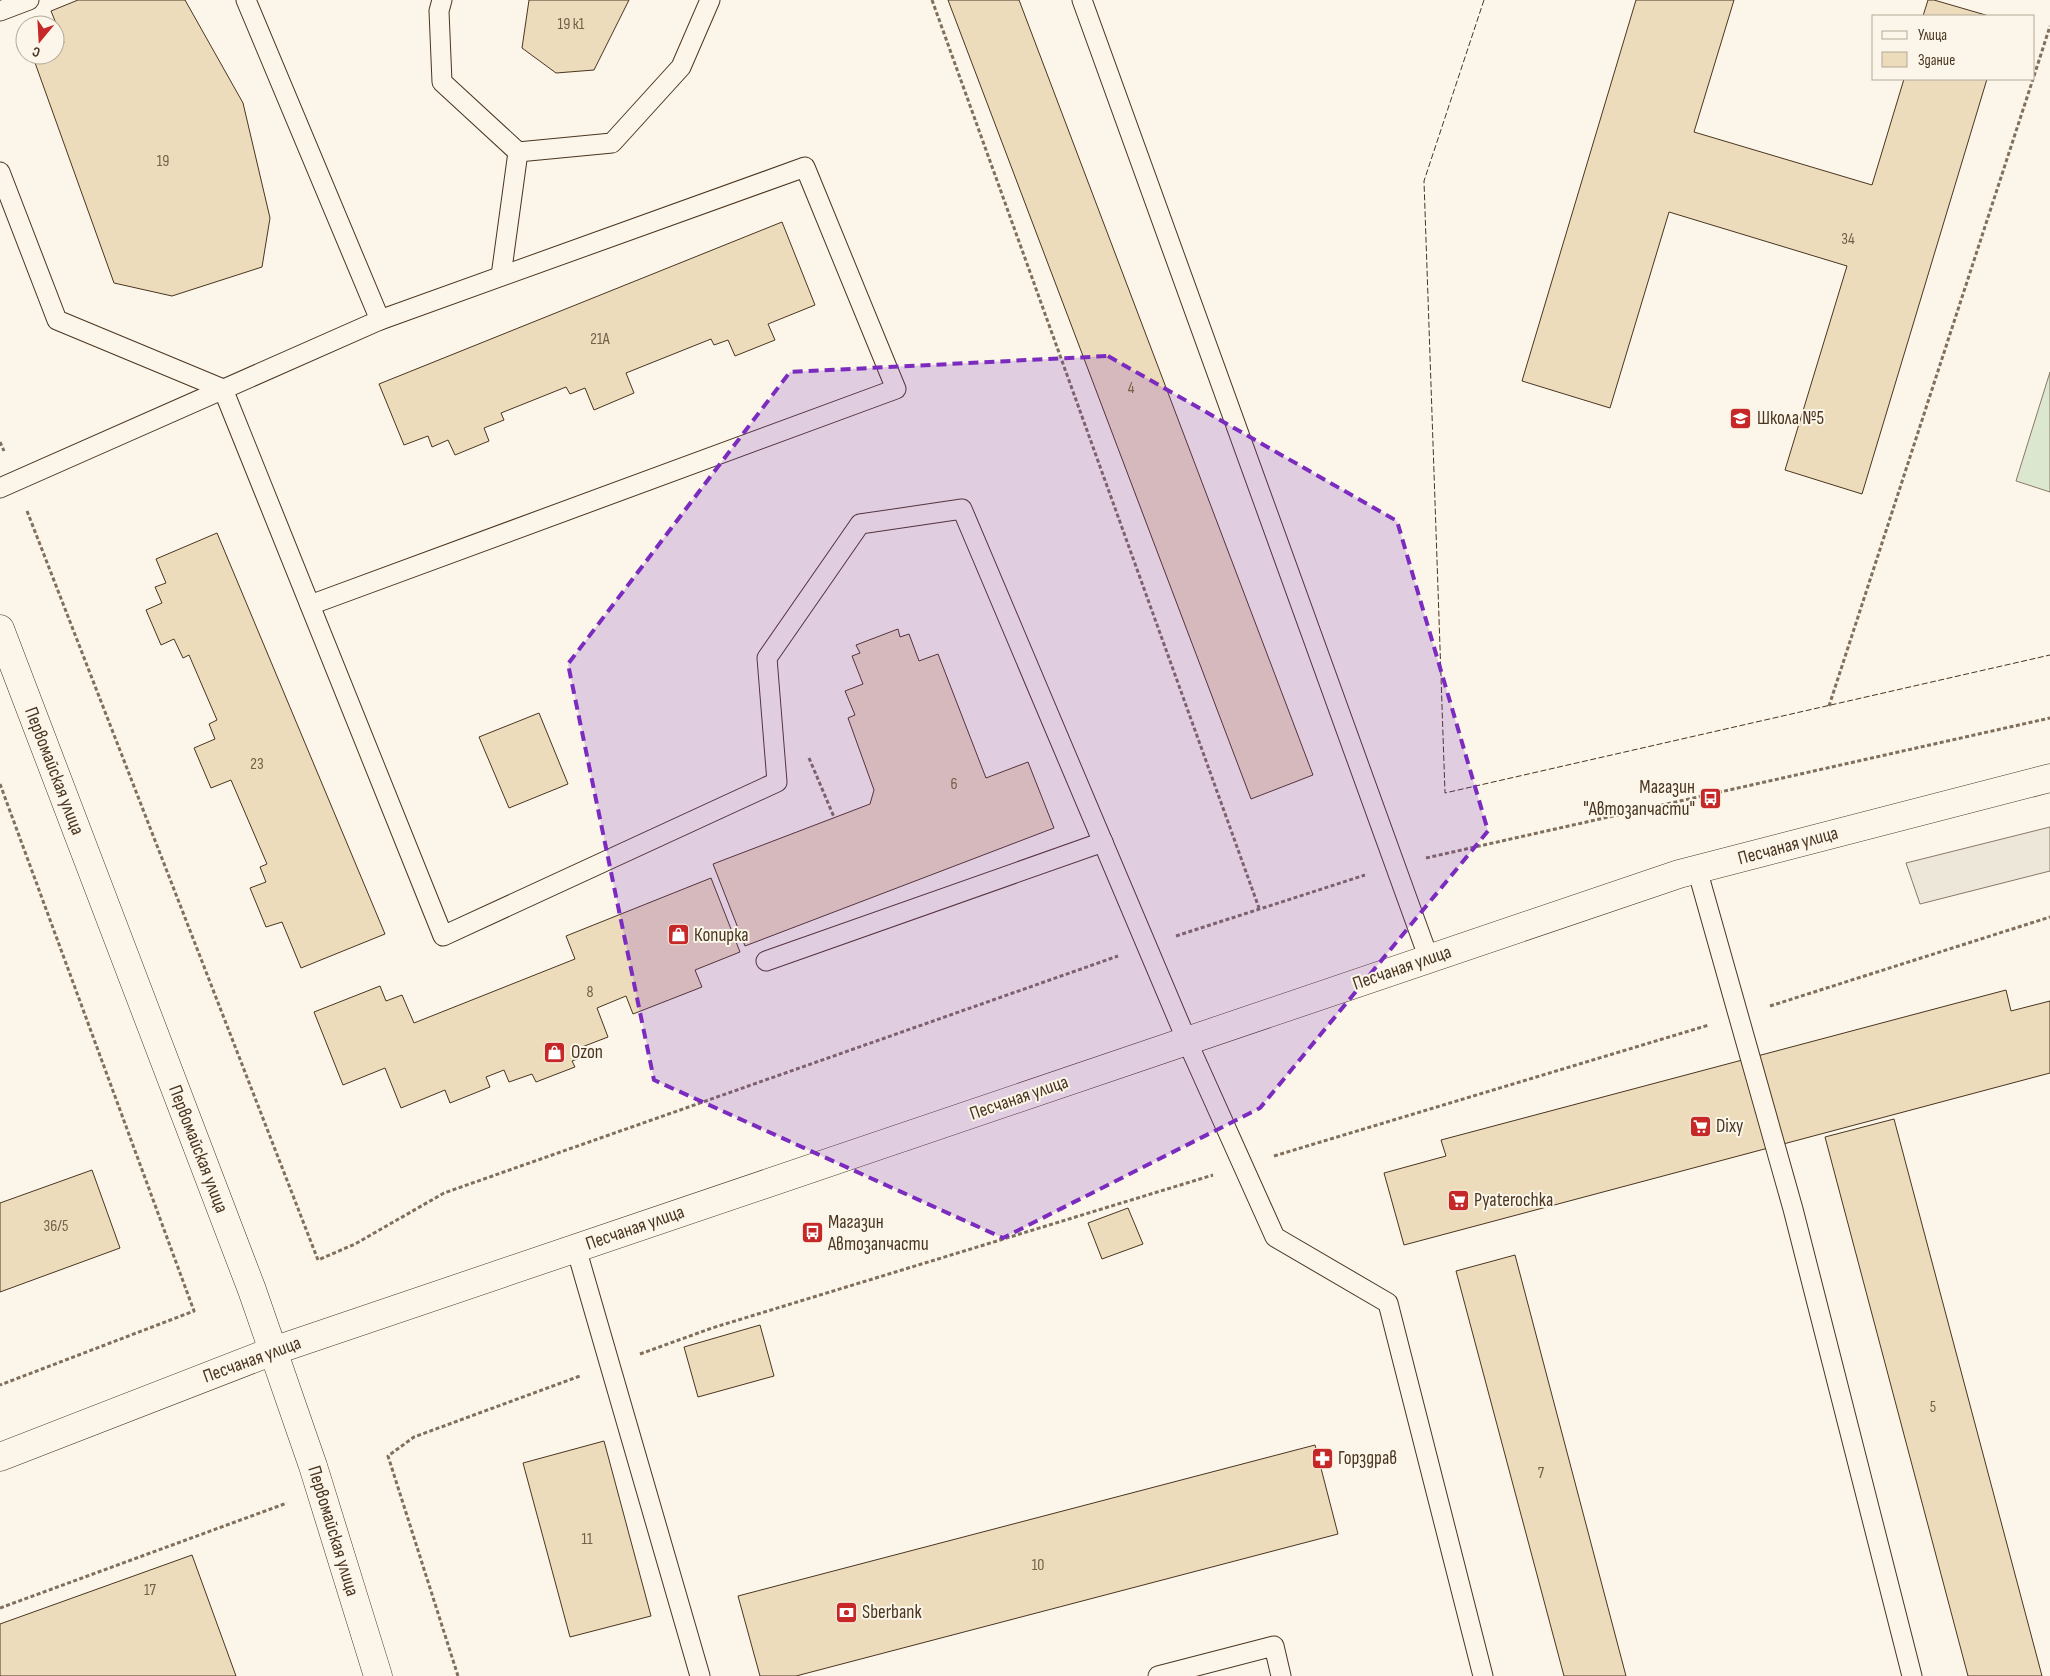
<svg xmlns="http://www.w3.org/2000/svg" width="2050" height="1676" viewBox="0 0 2050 1676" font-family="'Sofia Sans Condensed',sans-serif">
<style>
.green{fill:#dce7d0;stroke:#887966}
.parking{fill:#ede7d9;stroke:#887966}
.building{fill:#ecdcbc;stroke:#4a3520}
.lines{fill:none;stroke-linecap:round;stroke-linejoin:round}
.service-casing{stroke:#4a3520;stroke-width:21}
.tertiary-casing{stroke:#4a3520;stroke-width:29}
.path{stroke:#7f6f5c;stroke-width:3;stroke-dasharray:4 2.5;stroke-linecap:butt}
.service{stroke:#fbf6e9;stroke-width:19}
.tertiary{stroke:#fbf6e9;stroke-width:28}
.fence{stroke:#4a3520;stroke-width:1;stroke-dasharray:6 2.5;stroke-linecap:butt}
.marked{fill:#7b2cbf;fill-opacity:0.2;stroke:#7b2cbf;stroke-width:4;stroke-dasharray:10 6;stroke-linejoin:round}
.labels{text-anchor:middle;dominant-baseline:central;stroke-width:4;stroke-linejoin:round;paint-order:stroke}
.number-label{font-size:16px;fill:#725f47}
.poi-label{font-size:19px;fill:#4a3520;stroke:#fbf6e9;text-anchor:start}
.street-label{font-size:19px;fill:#4a3520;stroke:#fbf6e9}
</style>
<rect width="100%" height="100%" fill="#fbf6e9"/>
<path class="green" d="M2050,372V492L2016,481Z"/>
<path class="parking" d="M2050,827V871L1920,904L1906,863Z"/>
<g class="building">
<path d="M78,0H185L243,103L270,218L262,267L172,296L114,283L34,60L43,55H55V48L64,43L51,11Z"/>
<path d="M529,0H629L594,70L556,73L522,48Z"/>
<path d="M948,0H1019L1313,775L1251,799Z"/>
<path d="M1636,0H1734L1694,132L1872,185L1904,79H1987L1862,494L1785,470L1847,266L1669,212L1610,408L1522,381Z"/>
<path d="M1928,0H1934L1989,16H1923Z"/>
<path d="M782,222L815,305L768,324L775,340L735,356L728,340L714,345L711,339L626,373L634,393L594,410L585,388L570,394L566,387L501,413L504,420L484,428L489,441L455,455L448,440L432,447L428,436L404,445L379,384Z"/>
<path d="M217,533L385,934L301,968L282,922L266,927L250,888L266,882L260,867L267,864L231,780L211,788L194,748L215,739L209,724L217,720L189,655L183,658L174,639L161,645L146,610L162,603L155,587L166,583L156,559Z"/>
<path d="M898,629L900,637L909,634L919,661L938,654L986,778L1028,762L1054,828L745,946L713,864L870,804L874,790L848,718L855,715L845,691L863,684L852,656L860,653L856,645Z"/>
<path d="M539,713L568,784L509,808L479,737Z"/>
<path d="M711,878L740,952L695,970L702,987L633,1014L626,996L597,1008L608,1037L582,1047L585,1056L572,1061L575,1067L536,1082L532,1074L509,1082L504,1070L486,1077L490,1087L450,1103L445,1090L401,1108L385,1068L343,1085L314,1012L380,986L386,1001L402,995L414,1023L575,959L566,936Z"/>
<path d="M2006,990L2011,1011L2050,1001V1073L1404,1245L1384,1173L1446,1156L1441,1140Z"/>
<path d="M1894,1119L2042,1676H1968L1825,1137Z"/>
<path d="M92,1170L120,1248L0,1292V1203Z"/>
<path d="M1128,1208L1143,1244L1102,1259L1088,1223Z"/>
<path d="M1515,1255L1626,1676H1564L1456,1271Z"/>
<path d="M760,1325L774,1376L698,1397L684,1347Z"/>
<path d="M604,1441L651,1616L570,1637L523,1463Z"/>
<path d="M1315,1445L1338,1534L796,1676H760L738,1596Z"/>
<path d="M192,1555L236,1676H0V1624Z"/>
</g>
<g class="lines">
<defs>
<g id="service">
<path d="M442,0L439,11L442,82L518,152L612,143L681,67L710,0"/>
<path d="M1082,0L1429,959"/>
<path d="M0,11L29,0"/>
<path d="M0,172L57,320L223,389L443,936L777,782L767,658L860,524L962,509L1187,1041L1275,1237L1388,1303L1483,1676"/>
<path d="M501,276L518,152"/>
<path d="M0,488L380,320L246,0"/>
<path d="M310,605L896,389L805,167L380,320"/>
<path d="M1697,869L1793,1209L1912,1676"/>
<path d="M766,961L1103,842"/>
<path d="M576,1248L700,1676"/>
<path d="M1158,1676L1274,1646L1281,1676"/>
</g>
<g id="tertiary">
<path d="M0,629L252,1290L313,1466L378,1676"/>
<path d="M0,1457L273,1351L1679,874L2050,778"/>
</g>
</defs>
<use href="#service" class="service-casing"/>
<use href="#tertiary" class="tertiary-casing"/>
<g class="path">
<path d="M932,0L1259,908"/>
<path d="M2034,76L2050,26"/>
<path d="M0,442L4,451"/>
<path d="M27,511L318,1260L355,1244L444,1193L1118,956"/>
<path d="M1829,706L2033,79"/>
<path d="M809,758L834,817"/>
<path d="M0,784L194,1311L0,1385"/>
<path d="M1426,858L2050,718"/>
<path d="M1176,936L1365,875"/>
<path d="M1770,1006L2050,917"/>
<path d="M1274,1156L1709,1025"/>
<path d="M640,1354L712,1328L1213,1175"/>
<path d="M0,1608L287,1503"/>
<path d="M458,1676L388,1456L414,1437L580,1376"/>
</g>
<use href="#service" class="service"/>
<use href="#tertiary" class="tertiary"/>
<path class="fence" d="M1484,0L1424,181L1445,793L2050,655"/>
</g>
<path class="marked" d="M1108,356L1397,521L1488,831L1260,1108L1003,1238L654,1080L568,664L790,372Z"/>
<defs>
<symbol id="school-square" viewBox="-11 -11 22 22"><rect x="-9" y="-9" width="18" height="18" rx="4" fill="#c62828" stroke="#fbf6e9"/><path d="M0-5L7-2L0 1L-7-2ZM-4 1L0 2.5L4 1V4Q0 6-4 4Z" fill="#fff"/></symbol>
<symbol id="bus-square" viewBox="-11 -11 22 22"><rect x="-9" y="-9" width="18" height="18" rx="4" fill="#c62828" stroke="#fbf6e9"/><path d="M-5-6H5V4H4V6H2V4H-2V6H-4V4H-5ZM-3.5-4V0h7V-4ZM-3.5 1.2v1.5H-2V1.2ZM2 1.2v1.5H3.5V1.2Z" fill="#fff"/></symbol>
<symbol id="shop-square" viewBox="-11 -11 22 22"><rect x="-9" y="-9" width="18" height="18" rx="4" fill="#c62828" stroke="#fbf6e9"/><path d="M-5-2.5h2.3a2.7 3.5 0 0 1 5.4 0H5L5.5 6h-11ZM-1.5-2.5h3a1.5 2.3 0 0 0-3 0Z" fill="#fff"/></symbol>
<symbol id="supermarket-square" viewBox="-11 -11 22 22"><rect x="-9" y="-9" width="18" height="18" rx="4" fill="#c62828" stroke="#fbf6e9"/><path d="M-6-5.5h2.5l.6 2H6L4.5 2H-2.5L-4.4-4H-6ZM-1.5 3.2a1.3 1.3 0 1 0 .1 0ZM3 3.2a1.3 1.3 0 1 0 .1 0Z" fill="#fff"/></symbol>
<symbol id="pharmacy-square" viewBox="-11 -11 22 22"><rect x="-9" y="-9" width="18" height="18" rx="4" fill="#c62828" stroke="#fbf6e9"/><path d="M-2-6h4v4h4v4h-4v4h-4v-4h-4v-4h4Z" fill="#fff"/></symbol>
<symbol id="bank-square" viewBox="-11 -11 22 22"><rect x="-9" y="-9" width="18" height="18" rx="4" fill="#c62828" stroke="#fbf6e9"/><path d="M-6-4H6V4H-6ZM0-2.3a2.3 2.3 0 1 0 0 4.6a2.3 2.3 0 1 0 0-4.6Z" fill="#fff"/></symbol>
</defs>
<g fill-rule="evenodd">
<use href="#school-square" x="1728" y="406" width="25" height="25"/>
<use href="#bus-square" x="1698" y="786" width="25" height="25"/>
<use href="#shop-square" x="666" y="922" width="25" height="25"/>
<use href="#shop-square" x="542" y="1040" width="25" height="25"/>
<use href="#supermarket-square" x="1688" y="1114" width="25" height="25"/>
<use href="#supermarket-square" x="1446" y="1188" width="25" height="25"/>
<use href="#bus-square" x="800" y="1220" width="25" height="25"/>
<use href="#pharmacy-square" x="1310" y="1446" width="25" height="25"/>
<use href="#bank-square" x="834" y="1600" width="25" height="25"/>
</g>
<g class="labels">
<g class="number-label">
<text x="571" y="24">19 к1</text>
<text x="163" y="161">19</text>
<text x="1848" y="239">34</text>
<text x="600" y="339">21А</text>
<text x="1131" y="388">4</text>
<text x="257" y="764">23</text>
<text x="954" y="784">6</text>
<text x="590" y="992">8</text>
<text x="56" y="1226">36/5</text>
<text x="1933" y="1407">5</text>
<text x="1541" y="1473">7</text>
<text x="587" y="1539">11</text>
<text x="1038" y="1565">10</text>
<text x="150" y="1590">17</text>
</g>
<g class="poi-label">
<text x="1757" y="418">Школа №5</text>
<text x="1695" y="787" text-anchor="end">Магазин<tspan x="1695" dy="22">"Автозапчасти"</tspan></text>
<text x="694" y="935">Копирка</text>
<text x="571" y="1052">Ozon</text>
<text x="1716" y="1126">Dixy</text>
<text x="1474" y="1200">Pyaterochka</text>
<text x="828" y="1222">Магазин<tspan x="828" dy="22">Автозапчасти</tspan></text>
<text x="1338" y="1458">Горздрав</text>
<text x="862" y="1612">Sberbank</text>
</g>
<g class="street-label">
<text transform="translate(54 771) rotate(69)">Первомайская улица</text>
<text transform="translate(1788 846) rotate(-15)">Песчаная улица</text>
<text transform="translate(1402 968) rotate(-19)">Песчаная улица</text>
<text transform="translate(1019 1098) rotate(-19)">Песчаная улица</text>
<text transform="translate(198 1149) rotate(69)">Первомайская улица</text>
<text transform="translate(635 1228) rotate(-19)">Песчаная улица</text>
<text transform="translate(252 1360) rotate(-20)">Песчаная улица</text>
<text transform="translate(333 1531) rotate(73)">Первомайская улица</text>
</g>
</g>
<rect x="1872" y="15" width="162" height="65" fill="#fbf6e9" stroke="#b4a999"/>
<rect x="1882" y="31" width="25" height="8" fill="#fbf6e9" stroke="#b4a999"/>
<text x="1918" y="40" font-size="15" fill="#4a3520">Улица</text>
<rect x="1882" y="52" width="25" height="15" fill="#ecdcbc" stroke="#b4a999"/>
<text x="1918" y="65" font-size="15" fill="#4a3520">Здание</text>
<g transform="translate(40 40) rotate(198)"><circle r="24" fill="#fbf6e9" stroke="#b4a999"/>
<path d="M0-4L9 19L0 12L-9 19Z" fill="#c62828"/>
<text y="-8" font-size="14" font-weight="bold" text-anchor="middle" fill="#4a3520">С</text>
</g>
</svg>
